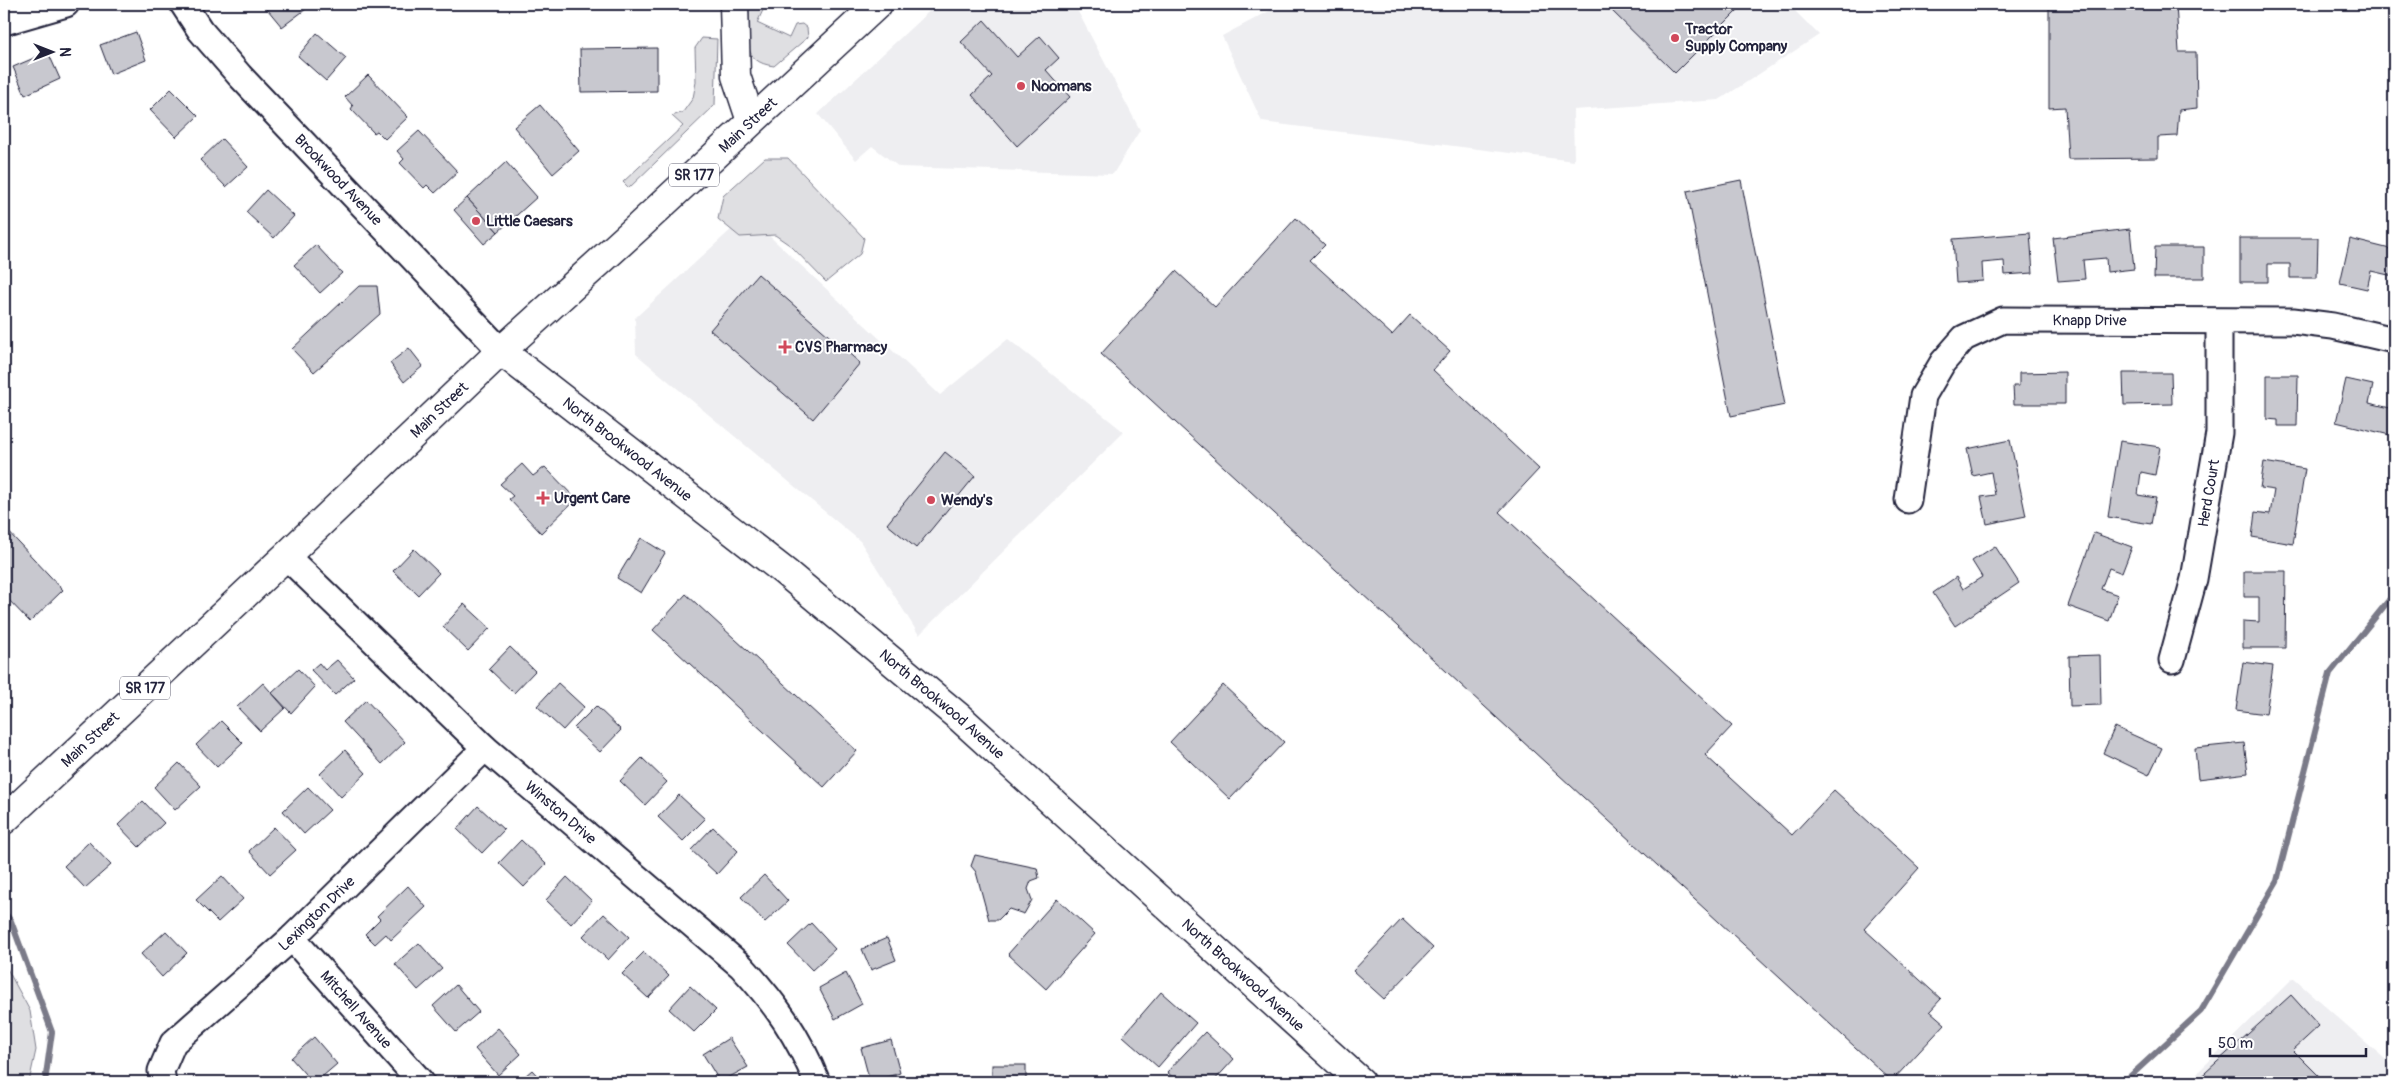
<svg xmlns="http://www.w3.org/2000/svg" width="2398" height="1086" viewBox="0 0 2398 1086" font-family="Pangolin,sans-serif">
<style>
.built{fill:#eeeef1}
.green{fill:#dfdfe2;stroke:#80808e}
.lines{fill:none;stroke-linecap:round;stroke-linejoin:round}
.stream{stroke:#7a7a88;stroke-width:6}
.building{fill:#c8c8cf;stroke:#22223b}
.minor-casing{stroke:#22223b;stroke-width:29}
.tertiary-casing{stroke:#22223b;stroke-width:31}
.primary-casing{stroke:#22223b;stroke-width:31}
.minor{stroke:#fff;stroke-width:25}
.tertiary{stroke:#fff;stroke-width:28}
.primary{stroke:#fff;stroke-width:28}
.poi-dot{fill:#d1495b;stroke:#fff;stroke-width:2}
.labels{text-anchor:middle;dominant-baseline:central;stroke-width:4;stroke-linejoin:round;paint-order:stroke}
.shield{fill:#fff;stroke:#646476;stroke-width:1}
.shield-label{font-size:14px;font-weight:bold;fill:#22223b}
.poi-label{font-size:15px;font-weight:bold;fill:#22223b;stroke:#fff;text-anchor:start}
.street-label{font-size:15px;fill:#22223b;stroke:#fff}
</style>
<rect width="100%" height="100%" fill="#fff"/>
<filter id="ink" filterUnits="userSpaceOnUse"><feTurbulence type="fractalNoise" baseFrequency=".02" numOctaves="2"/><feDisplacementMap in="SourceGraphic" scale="10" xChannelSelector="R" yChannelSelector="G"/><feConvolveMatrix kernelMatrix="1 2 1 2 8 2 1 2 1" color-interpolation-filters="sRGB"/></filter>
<g filter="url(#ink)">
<g class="built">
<path d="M937,4H1074L1140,130L1113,174L899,167L872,146L856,160L818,114Z"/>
<path d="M1283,4H1788L1819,35L1719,100L1573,110L1574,161L1262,122L1222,36Z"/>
<path d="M747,215L940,395L1008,339L1124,432L919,635L860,541L636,354L635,318Z"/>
<path d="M2293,978L2394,1067V1082H2188Z"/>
</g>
<g class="green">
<path d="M763,4L764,8L757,23L789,38L795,25L802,24L807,28L808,37L774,66C740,62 749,37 749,11L752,6Z"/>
<path d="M702,38L717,39L715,105L629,188L623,182L683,126L672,116L683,112L693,98L696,82L695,48Z"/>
<path d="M765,158H788L864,238L860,254L826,282L791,246L775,235L740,237L718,219L723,196Z"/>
<path d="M4,963L30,1011L36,1050L29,1082H4Z"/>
</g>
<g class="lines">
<g class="stream">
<path d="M4,912L11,921L52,1032L45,1082"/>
<path d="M2124,1082L2201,1011L2277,881L2330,673L2394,594"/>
</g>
</g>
<g class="building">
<path d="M263,4H302L306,9L282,27Z"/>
<path d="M1605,4H1744L1675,73Z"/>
<path d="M2049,4H2176L2179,52H2196L2197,108L2179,110L2177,136L2158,137V158L2068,159L2065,107L2049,108Z"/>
<path d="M984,20L1017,57L1040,36L1059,58L1046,70L1070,97L1017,146L972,95L992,76L961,42Z"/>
<path d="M136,32L146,60L111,74L100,45Z"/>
<path d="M317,33L346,58L326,81L298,56Z"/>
<path d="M657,48V91L581,92L580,49Z"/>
<path d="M48,52L60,79L25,95L13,67Z"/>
<path d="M368,75L408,117L385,139L377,131L374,133L351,109L353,106L345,97Z"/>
<path d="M171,89L198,116L176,137L150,110Z"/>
<path d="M540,105L579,151L553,174L514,127Z"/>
<path d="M419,131L458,172L435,193L427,185L424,188L400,163L404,159L397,151Z"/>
<path d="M222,139L248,167L226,187L200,160Z"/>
<path d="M506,162L537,197L498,232L467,198Z"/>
<path d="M1741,180L1785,405L1731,416L1687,191Z"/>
<path d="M266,190L294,216L274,238L246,212Z"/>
<path d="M467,198L498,232L484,244L454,210Z"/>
<path d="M1296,218L1325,245L1310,260L1392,335L1410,315L1450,351L1433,370L1539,469L1499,512L1732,726L1705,755L1792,835L1834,790L1919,868L1864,929L1941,999L1930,1011L1945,1024L1892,1081L1101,354L1176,271L1215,307Z"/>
<path d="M2130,229L2134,269L2107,272L2106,258L2083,260L2085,279L2058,281L2053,238Z"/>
<path d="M2030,233L2033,273L2005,275L2004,261L1982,263L1983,281L1956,283L1953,239Z"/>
<path d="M2240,238H2318L2317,278H2290V264H2268V282H2240Z"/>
<path d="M2350,239L2394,250V291L2390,290L2393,276L2371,271L2367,289L2340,283Z"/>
<path d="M316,245L342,273L320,293L294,265Z"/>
<path d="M2155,247H2204V278H2154Z"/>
<path d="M758,274L860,363L813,419L710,330Z"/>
<path d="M359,286H377L380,314L314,372L292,349Z"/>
<path d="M409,348L423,366L404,382L390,363Z"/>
<path d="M2065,372V404H2014L2013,386H2019V373Z"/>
<path d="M2123,373H2171L2172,404L2124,405Z"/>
<path d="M2267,375H2298L2297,426H2278V420L2267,419Z"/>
<path d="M2346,379L2373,385L2369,403L2390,408L2394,394V436L2336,422Z"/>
<path d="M2010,440L2026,516L1987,524L1981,497L1995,495L1991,472L1973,476L1967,449Z"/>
<path d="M2120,441L2160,447L2155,475L2141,472L2138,495L2156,498L2151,524L2108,517Z"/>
<path d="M945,452L975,476L916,548L887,524Z"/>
<path d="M2264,462L2305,469L2293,544L2252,537L2255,512L2270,514L2274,490L2260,488Z"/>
<path d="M522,464L533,476L545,467L576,499L541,533L509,499L513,496L500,484Z"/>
<path d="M4,527L63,590L30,622L4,595Z"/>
<path d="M2094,533L2132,547L2122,573L2109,568L2101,589L2118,595L2109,621L2068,606Z"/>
<path d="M641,538L665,553L641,593L617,578Z"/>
<path d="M1995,546L2019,583L1955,626L1933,593L1956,577L1963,589L1982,577L1972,561Z"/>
<path d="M414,549L439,573L418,595L393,571Z"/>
<path d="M2244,571H2286L2285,648H2243V621L2259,622V597H2244Z"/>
<path d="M686,594L857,751L824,787L653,630Z"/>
<path d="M464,604L490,628L468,651L443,627Z"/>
<path d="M510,647L535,671L514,693L489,669Z"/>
<path d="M2100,655L2101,705L2070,706L2069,656Z"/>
<path d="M337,660L354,678L335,695L311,670L319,663L325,670Z"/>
<path d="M2243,662L2273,666L2266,714L2236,710Z"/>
<path d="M298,669L315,687L291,713L272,693Z"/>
<path d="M263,683L285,708L260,731L237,707Z"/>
<path d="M558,683L584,707L563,730L537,706Z"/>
<path d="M1223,685L1284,742L1230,799L1170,742Z"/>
<path d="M366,700L405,742L382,764L343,722Z"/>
<path d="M596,706L621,730L600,752L574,728Z"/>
<path d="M221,721L243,743L217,767L196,745Z"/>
<path d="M2115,727L2162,748L2149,775L2103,753Z"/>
<path d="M2244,743L2248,773L2198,779L2195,748Z"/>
<path d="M345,750L366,773L341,797L320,774Z"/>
<path d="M642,758L667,782L645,805L620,781Z"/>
<path d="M179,763L201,786L175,810L154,787Z"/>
<path d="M308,787L330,810L304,834L283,811Z"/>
<path d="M679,795L705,819L683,841L658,817Z"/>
<path d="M143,801L164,823L139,847L118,825Z"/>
<path d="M478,806L504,830L482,853L457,829Z"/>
<path d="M274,827L296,850L270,874L249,851Z"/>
<path d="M713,827L738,851L717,874L691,850Z"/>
<path d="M521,840L546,864L524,887L499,863Z"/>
<path d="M89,842L111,865L85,888L64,866Z"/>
<path d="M975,855L1037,868L1039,878L1031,881L1028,889L1032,900L1024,914L1009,909L998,920H989L976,872L971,866Z"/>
<path d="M764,875L788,901L765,922L741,897Z"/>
<path d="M222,876L243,899L218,922L196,900Z"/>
<path d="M567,877L592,901L571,924L546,900Z"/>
<path d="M408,886L426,907L391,940L386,934L375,944L365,934L380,919L377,916Z"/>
<path d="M1057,899L1095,934L1046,989L1008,954Z"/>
<path d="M604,914L629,937L608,960L583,936Z"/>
<path d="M1402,919L1433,948L1384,999L1353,971Z"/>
<path d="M811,923L835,949L812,970L788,945Z"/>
<path d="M166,931L187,953L162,977L141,954Z"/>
<path d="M887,938L896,960L871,970L862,949Z"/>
<path d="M419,943L442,969L418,990L395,964Z"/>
<path d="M644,952L669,976L648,998L622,974Z"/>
<path d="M846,973L862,1004L835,1019L819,988Z"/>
<path d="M456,985L479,1012L456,1032L433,1006Z"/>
<path d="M690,986L716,1010L694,1032L669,1009Z"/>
<path d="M1161,992L1196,1023L1158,1067L1123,1036Z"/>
<path d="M2291,995L2319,1026L2293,1050L2325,1082H2195Z"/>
<path d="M498,1028L521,1054L498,1075L475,1049Z"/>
<path d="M1205,1032L1234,1059L1213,1082H1178L1167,1072Z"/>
<path d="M314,1037L337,1064L316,1082H312L291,1058Z"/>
<path d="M729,1038L748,1067L720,1082L703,1054Z"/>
<path d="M891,1040L900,1073L870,1082L861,1048Z"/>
<rect x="992" y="1065" width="34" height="17"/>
<path d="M532,1070L543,1082H518Z"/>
</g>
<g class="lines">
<defs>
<g id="minor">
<path id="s1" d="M183,4L200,30L240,76L501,351"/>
<path d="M4,22L66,4"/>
<path id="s2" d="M1908,500L1923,396L1943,362L1964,338L2003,320L2293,321L2333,326L2394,340"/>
<path id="s3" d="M286,556L485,748L741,966C776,1004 798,1035 817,1082"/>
<path id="s4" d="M2172,660L2194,579L2219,433V322"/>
<path id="s5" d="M292,938L421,1082"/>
<path id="s6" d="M163,1082L161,1071L173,1043L292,938L485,748"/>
</g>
<g id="tertiary">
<path d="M734,4L736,76L751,121"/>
<path id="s7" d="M501,351L785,572L960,718L1361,1082"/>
</g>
<g id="primary">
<path id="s8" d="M4,820L286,556L501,351L637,228L878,4"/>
</g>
</defs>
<use href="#minor" class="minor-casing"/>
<use href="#tertiary" class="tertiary-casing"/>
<use href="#primary" class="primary-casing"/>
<use href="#minor" class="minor"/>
<use href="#tertiary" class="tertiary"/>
<use href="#primary" class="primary"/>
</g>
</g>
<g class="poi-dot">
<circle cx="1675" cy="38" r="5"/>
<circle cx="1021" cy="86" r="5"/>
<circle cx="476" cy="221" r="5"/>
<path d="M782.5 339.5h5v5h5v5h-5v5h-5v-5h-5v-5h5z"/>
<path d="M540.5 490.5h5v5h5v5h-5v5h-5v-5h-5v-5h5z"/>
<circle cx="931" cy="500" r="5"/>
</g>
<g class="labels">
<g class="shield">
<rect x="669" y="163.5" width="50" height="23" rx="4"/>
<rect x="120" y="676.5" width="50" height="23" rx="4"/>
</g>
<g class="shield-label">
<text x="694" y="175">SR 177</text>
<text x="145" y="688">SR 177</text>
</g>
<g class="poi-label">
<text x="1685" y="29">Tractor<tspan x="1685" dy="17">Supply Company</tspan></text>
<text x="1031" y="86">Noomans</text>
<text x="486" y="221">Little Caesars</text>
<text x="795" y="347">CVS Pharmacy</text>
<text x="554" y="498">Urgent Care</text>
<text x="941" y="500">Wendy's</text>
</g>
<g class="street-label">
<text stroke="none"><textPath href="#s8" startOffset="1018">Main Street</textPath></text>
<text stroke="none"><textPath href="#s1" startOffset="235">Brookwood Avenue</textPath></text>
<text stroke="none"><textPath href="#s2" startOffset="306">Knapp Drive</textPath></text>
<text stroke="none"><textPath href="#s8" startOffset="598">Main Street</textPath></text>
<text stroke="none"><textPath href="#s7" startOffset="160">North Brookwood Avenue</textPath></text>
<text stroke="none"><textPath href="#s4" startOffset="171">Herd Court</textPath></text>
<text stroke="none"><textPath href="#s7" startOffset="565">North Brookwood Avenue</textPath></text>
<text stroke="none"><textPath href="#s8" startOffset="118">Main Street</textPath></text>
<text stroke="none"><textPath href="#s3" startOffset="376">Winston Drive</textPath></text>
<text stroke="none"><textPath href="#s6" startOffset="235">Lexington Drive</textPath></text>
<text stroke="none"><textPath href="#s7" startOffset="970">North Brookwood Avenue</textPath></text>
<text stroke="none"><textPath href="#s5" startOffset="96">Mitchell Avenue</textPath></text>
</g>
</g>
<rect width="2398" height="1086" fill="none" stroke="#fff" stroke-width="20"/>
<rect x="10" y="10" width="2378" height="1066" fill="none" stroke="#22223b" stroke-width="2" filter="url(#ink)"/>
<g transform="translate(52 52) rotate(90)" stroke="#ffffff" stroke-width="4" paint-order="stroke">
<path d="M0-4L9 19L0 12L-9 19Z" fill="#22223b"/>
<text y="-8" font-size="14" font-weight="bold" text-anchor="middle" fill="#22223b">N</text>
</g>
<path d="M2210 1048v8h156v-8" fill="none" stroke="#22223b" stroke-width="2.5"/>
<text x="2218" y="1048" font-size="15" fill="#22223b" stroke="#ffffff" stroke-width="4" paint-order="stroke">50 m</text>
</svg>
